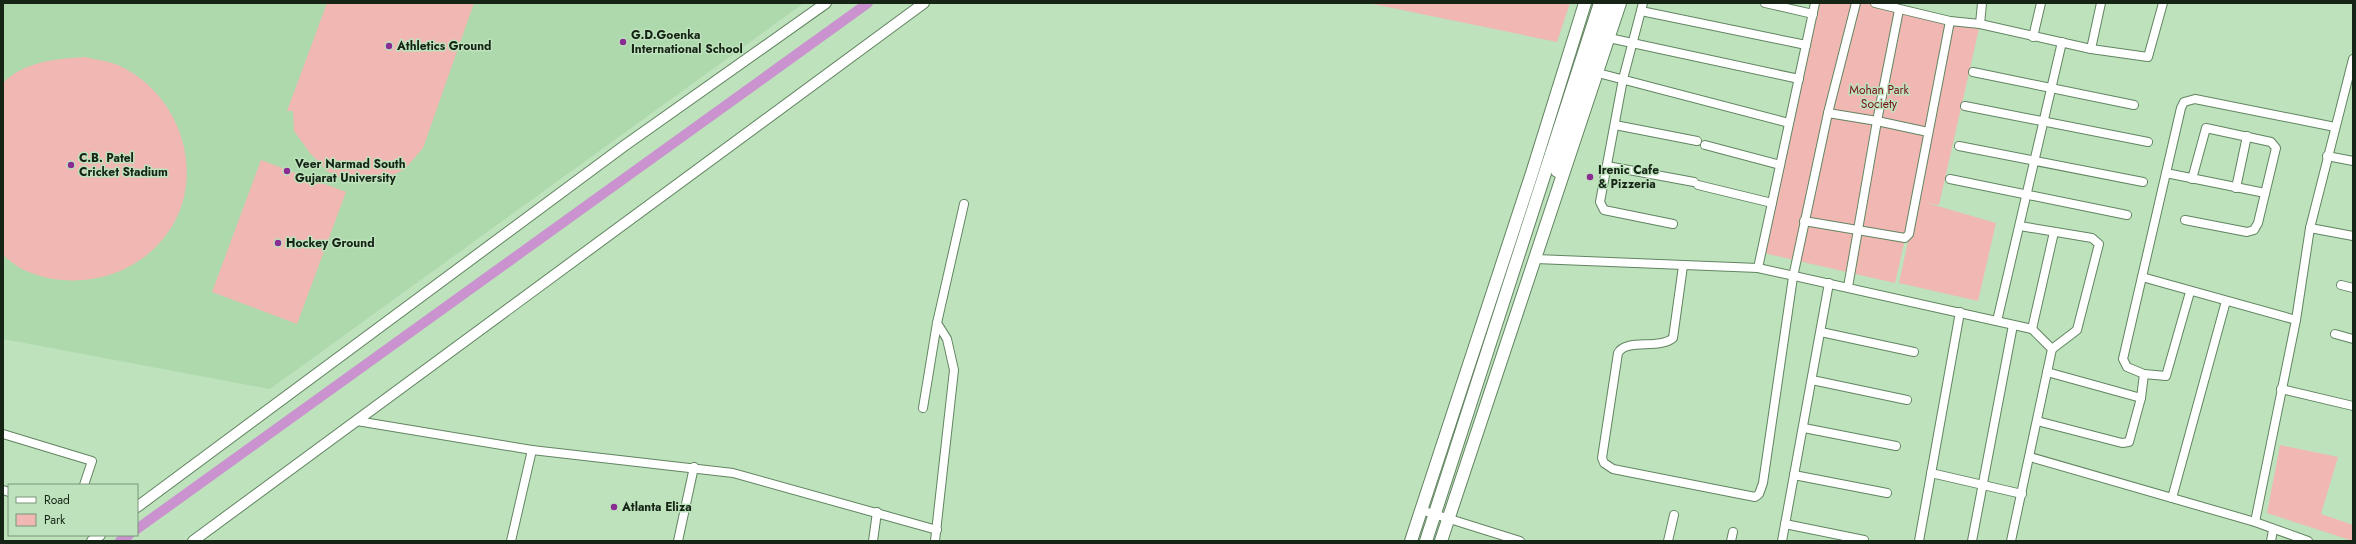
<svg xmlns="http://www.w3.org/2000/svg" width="2356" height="544" viewBox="0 0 2356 544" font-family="Jost,sans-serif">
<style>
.built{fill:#aed9ad}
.green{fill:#f1b7b2}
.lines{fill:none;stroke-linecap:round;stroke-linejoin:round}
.canal{stroke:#ca92ce;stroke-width:10}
.minor-casing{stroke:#628461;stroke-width:10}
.tertiary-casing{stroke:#628461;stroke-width:12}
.secondary-casing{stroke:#628461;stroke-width:14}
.minor{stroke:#fff;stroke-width:8}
.tertiary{stroke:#fff;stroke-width:10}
.secondary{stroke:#fff;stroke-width:12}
.poi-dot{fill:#8b2b94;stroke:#bde2bc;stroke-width:1.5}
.labels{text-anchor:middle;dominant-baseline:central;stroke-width:3;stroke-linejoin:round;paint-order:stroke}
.poi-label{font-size:12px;font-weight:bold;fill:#162416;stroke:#bde2bc;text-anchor:start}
.park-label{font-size:12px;fill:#771118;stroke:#bde2bc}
</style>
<rect width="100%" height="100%" fill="#bde2bc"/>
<path class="built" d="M3,3H804L270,389L3,339Z"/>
<g class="green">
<path d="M327,3H474L423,148L405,169L379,182L346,181L327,171L310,153L294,131L293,111H287Z"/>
<path d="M1368,3H1570L1557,42Z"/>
<path d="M1815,3H1887L1980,24L1939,205L1927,203L1996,223L1978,301L1899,283L1917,200H1914L1895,283L1759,252Z"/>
<path d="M85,57C96,60 110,61 120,66C175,92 203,161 177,217C150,274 78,296 22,269C16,266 9,260 3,255V83C25,61 56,59 85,57Z"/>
<path d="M261,160L346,192L297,324L212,292Z"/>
<path d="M2280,445L2338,457L2321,514L2353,525V541L2267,513Z"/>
</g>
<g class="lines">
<g class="canal">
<path d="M137,529L868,3"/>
<path d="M120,541L129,535"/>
</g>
<defs>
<g id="minor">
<path d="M1643,3L1623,79L1600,202L1604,210L1673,224"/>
<path d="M1765,3L1813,14"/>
<path d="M1875,3L1950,21L1980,24L2091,49L2148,57L2163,3"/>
<path d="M1641,11L1806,45"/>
<path d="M1980,24L1982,3"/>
<path d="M2033,37L2041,3"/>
<path d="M1609,38L1799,79"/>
<path d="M2091,49L2101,3"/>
<path d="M1973,72L2134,105"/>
<path d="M1598,73L1789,123"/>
<path d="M1965,106L2148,142"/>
<path d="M1828,113L1877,121L1928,132"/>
<path d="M1615,125L1697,141"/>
<path d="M1705,145L1780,165"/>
<path d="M1959,146L2143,182"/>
<path d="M2327,156L2353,161"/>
<path d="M1607,166L1694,182"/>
<path d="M2166,173L2265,193"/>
<path d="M1950,179L2127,215"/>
<path d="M1698,185L1772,203"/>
<path d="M2236,188L2247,136"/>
<path d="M2185,220L2247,232L2254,230L2258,223L2276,148L2271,142L2206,128L2192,179"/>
<path d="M1804,221L1905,238L1909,234L1950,21"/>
<path d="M2020,226L2092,238L2099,244L2077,330L2052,349"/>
<path d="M2310,228L2353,236"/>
<path d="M1536,259L1758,268L2032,329L2052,349L2011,541"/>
<path d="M1683,266L1673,338C1659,350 1626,338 1618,353L1602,458L1604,463L1613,469L1755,497L1759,494L1763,483L1793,277L1828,113L1856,3"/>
<path d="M1758,268L1815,3"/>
<path d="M2142,277L2296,320"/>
<path d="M2341,285L2353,288"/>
<path d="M1848,287L1877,121L1899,10"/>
<path d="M2190,292L2166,376L2144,374L2127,367L2123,359L2181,108L2184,102L2195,99L2335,127"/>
<path d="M1997,321L2062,42"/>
<path d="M2032,329L2054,232"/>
<path d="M1821,332L1914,352"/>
<path d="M2335,334L2353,339"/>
<path d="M2047,372L2141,398"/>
<path d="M1812,380L1907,400"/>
<path d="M2281,389L2353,406"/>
<path d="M923,408L937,323L964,204"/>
<path d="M357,421L532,450L733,473L937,530"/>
<path d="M2037,421L2122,443L2129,442L2141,398L2144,374"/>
<path d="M1804,428L1896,446"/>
<path d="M3,434L92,461L84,485"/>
<path d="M2030,457L2255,522"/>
<path d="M1931,473L2022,494"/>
<path d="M1794,475L1887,493"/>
<path d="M3,490L9,492"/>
<path d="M2172,498L2226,301"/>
<path d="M1421,510L1520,541"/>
<path d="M1785,524L1864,540"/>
<path d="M511,541L532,450"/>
<path d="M678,541L694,467"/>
<path d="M873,541L877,512"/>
<path d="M935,541L954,370L947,339L937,323"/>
<path d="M1668,541L1674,515"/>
<path d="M1731,541L1733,532"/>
<path d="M1782,541L1829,283"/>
<path d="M1919,541L1960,312"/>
<path d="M1972,541L2013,325"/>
<path d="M2271,541L2273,530"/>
<path d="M2308,541L2255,522L2296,320L2310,228L2353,59"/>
</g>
<g id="tertiary">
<path d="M137,507L624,146L826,3"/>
<path d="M92,541L100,535"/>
<path d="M193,541L924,3"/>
</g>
<g id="secondary">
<path d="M1557,171L1611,3"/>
<path d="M1411,541L1532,173L1585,3"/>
<path d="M1426,541L1600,3"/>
<path d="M1441,541L1620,3"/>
</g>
</defs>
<use href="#minor" class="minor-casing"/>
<use href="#tertiary" class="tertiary-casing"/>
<use href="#secondary" class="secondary-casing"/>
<use href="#minor" class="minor"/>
<use href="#tertiary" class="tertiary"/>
<use href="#secondary" class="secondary"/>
</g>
<g class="poi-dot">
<circle cx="623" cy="42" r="4"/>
<circle cx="389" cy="46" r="4"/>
<circle cx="71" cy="165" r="4"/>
<circle cx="287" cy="171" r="4"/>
<circle cx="1590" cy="177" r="4"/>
<circle cx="278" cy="243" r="4"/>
<circle cx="614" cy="507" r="4"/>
</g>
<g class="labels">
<g class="poi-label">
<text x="631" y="35">G.D.Goenka<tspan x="631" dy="14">International School</tspan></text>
<text x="397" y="46">Athletics Ground</text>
<text x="79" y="158">C.B. Patel<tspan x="79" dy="14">Cricket Stadium</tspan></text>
<text x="295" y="164">Veer Narmad South<tspan x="295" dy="14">Gujarat University</tspan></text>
<text x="1598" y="170">Irenic Cafe<tspan x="1598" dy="14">&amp; Pizzeria</tspan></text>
<text x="286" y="243">Hockey Ground</text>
<text x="622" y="507">Atlanta Eliza</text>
</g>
<g class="park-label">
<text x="1879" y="90">Mohan Park<tspan x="1879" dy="14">Society</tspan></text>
</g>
</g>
<rect width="2356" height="544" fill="none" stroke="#162416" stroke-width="8"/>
<rect x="8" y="484" width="130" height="52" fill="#bde2bc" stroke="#7a967a"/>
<rect x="16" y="497" width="20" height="6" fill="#ffffff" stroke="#7a967a"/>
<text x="44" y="504" font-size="12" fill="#162416">Road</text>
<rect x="16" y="514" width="20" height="12" fill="#f1b7b2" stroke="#7a967a"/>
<text x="44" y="524" font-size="12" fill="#162416">Park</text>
</svg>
